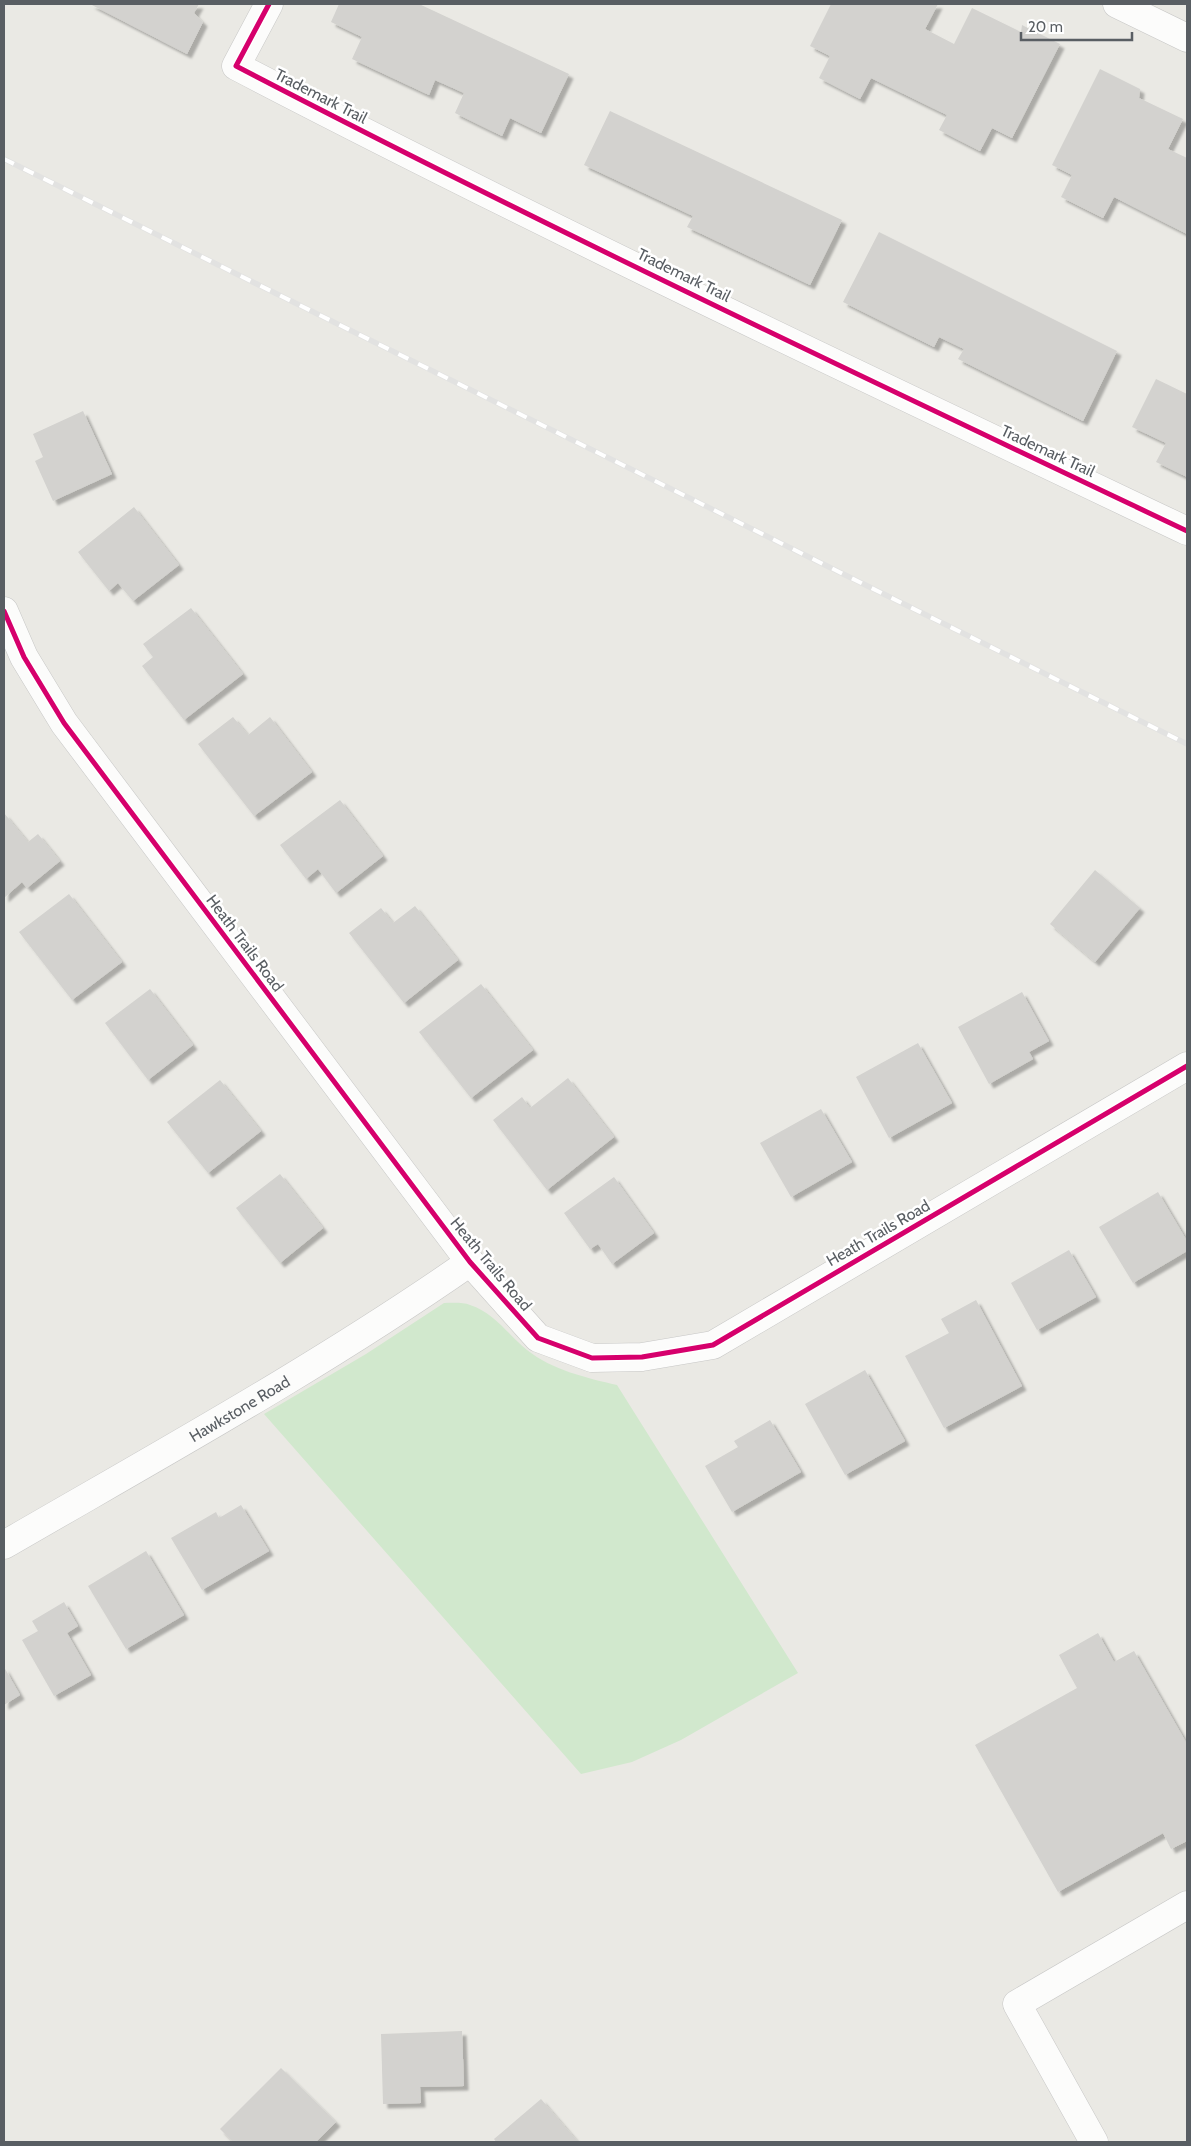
<svg xmlns="http://www.w3.org/2000/svg" width="1191" height="2146" viewBox="0 0 1191 2146" font-family="Cabin,sans-serif">
<style>
.green{fill:#d1e8cd}
.building{fill:#d3d2cf;filter:url(#shadow)}
.lines{fill:none;stroke-linecap:round;stroke-linejoin:round}
.minor-casing{stroke:#c7c7c6;stroke-width:29}
.minor{stroke:#fcfcfb;stroke-width:28}
.rail-casing{stroke:#e2e2e1;stroke-width:5.5}
.rail{stroke:#fff;stroke-width:4;stroke-dasharray:11;stroke-linecap:butt}
.cycleway-casing{stroke:#fff;stroke-width:8}
.cycleway{stroke:#d6006c;stroke-width:5}
.labels{text-anchor:middle;dominant-baseline:central;stroke-width:5;stroke-linejoin:round;paint-order:stroke}
.street-label{font-size:16px;fill:#595e63;stroke:#fff}
</style>
<defs>
<filter id="shadow"><feDropShadow dx="4.5" dy="4.5" stdDeviation="1" flood-color="#0004"/></filter>
</defs>
<rect width="100%" height="100%" fill="#eae9e4"/>
<path class="green" d="M444,1303C452,1303 463,1302 470,1305C495,1313 508,1335 527,1350C552,1370 587,1378 617,1385L798,1673L681,1740L632,1762L581,1774L264,1414L366,1354Z"/>
<g class="building">
<path d="M90,4H199L194,13L203,22L187,54Z"/>
<path d="M339,4H419L569,74L541,133L510,118L502,136L455,113L464,93L435,80L429,95L352,59L362,37L331,22Z"/>
<path d="M831,4H938L925,29L954,44L972,8L1021,32L1022,25L1060,44L1012,138L992,128L980,151L939,130L947,115L871,78L860,99L819,78L830,56L810,46Z"/>
<path d="M1100,69L1140,89L1139,98L1183,119L1168,149L1187,158V234L1114,197L1103,218L1061,197L1072,175L1052,165Z"/>
<path d="M610,111L842,220L810,285L687,227L693,216L584,165Z"/>
<path d="M879,232L1117,351L1083,421L958,359L964,349L939,337L934,347L843,302Z"/>
<path d="M1156,379L1187,394V477L1156,462L1166,443L1132,427Z"/>
<path d="M83,411L112,474L53,501L35,461L43,457L33,434Z"/>
<path d="M134,507L179,565L133,601L118,583L109,591L78,552Z"/>
<path d="M191,608L243,674L184,720L142,666L153,657L143,644Z"/>
<path d="M233,717L248,735L270,717L312,772L254,816L198,744Z"/>
<path d="M340,800L383,856L336,893L318,869L306,879L280,845Z"/>
<path d="M4,813L28,842L38,834L60,861L27,888L22,882L4,898Z"/>
<path d="M1095,870L1140,908L1095,962L1050,924Z"/>
<path d="M69,894L122,962L72,1000L19,932Z"/>
<path d="M415,906L458,960L404,1003L349,933L381,908L393,923Z"/>
<path d="M481,984L533,1050L471,1098L419,1032Z"/>
<path d="M150,989L193,1045L148,1080L105,1023Z"/>
<path d="M1022,992L1049,1041L1029,1052L1033,1059L989,1084L958,1027Z"/>
<path d="M918,1043L952,1103L889,1138L856,1077Z"/>
<path d="M568,1078L614,1137L547,1190L493,1120L522,1097L530,1108Z"/>
<path d="M220,1080L261,1131L208,1173L167,1122Z"/>
<path d="M821,1109L852,1162L791,1197L760,1143Z"/>
<path d="M280,1174L323,1228L280,1263L236,1208Z"/>
<path d="M614,1177L654,1233L612,1264L598,1244L590,1249L564,1213Z"/>
<path d="M1158,1192L1187,1241V1251L1133,1283L1099,1227Z"/>
<path d="M1069,1250L1096,1297L1037,1330L1011,1283Z"/>
<path d="M976,1300L1022,1386L944,1428L905,1356L949,1333L941,1319Z"/>
<path d="M865,1370L905,1441L845,1475L805,1404Z"/>
<path d="M770,1420L801,1472L732,1512L705,1466L738,1447L734,1441Z"/>
<path d="M241,1505L269,1551L202,1590L171,1538L216,1512L219,1518Z"/>
<path d="M146,1551L184,1615L126,1649L88,1586Z"/>
<path d="M64,1602L78,1626L67,1633L91,1675L54,1696L22,1640L38,1631L32,1621Z"/>
<path d="M1098,1633L1114,1662L1134,1651L1187,1744V1841L1171,1849L1163,1833L1058,1892L975,1745L1077,1688L1059,1655Z"/>
<path d="M4,1667L20,1695L4,1705Z"/>
<path d="M462,2031L464,2086L420,2087L421,2103L383,2104L381,2034Z"/>
<path d="M281,2068L336,2122L316,2142H233L220,2129Z"/>
<path d="M541,2099L578,2142H496L494,2139Z"/>
</g>
<g class="lines">
<defs>
<g id="minor">
<path d="M269,4L236,66C549,229 869,380 1187,531"/>
<path d="M1117,4L1187,38"/>
<path d="M4,611L24,657L64,723L470,1262L538,1338L592,1358L642,1357L713,1345L1187,1066"/>
<path id="s1" d="M4,1545C161,1454 321,1366 470,1262"/>
<path d="M1094,2142L1017,2004L1187,1905"/>
</g>
</defs>
<use href="#minor" class="minor-casing"/>
<use href="#minor" class="minor"/>
<defs>
<path id="rail" d="M4,159L1187,744"/>
</defs>
<use href="#rail" class="rail-casing"/>
<use href="#rail" class="rail"/>
<defs>
<g id="cycleway">
<path d="M269,4L236,66C549,229 869,380 1187,531"/>
<path d="M4,611L24,657L64,723L470,1262L538,1338L592,1358L642,1357L713,1345L1187,1066"/>
</g>
</defs>
<use href="#cycleway" class="cycleway-casing"/>
<use href="#cycleway" class="cycleway"/>
</g>
<g class="labels">
<g class="street-label">
<text transform="translate(321 96) rotate(27)">Trademark Trail</text>
<text transform="translate(684 275) rotate(26)">Trademark Trail</text>
<text transform="translate(1048 451) rotate(25)">Trademark Trail</text>
<text transform="translate(245 943) rotate(53)">Heath Trails Road</text>
<text transform="translate(878 1233) rotate(-30)">Heath Trails Road</text>
<text transform="translate(491 1264) rotate(50)">Heath Trails Road</text>
<text stroke="none"><textPath href="#s1" startOffset="272">Hawkstone Road</textPath></text>
</g>
</g>
<rect width="1191" height="2146" fill="none" stroke="#595e63" stroke-width="10"/>
<path d="M1021 32v8h111v-8" fill="none" stroke="#595e63" stroke-width="2.5"/>
<text x="1028" y="32" font-size="15" fill="#595e63" stroke="#ffffff" stroke-width="4" paint-order="stroke">20 m</text>
</svg>
